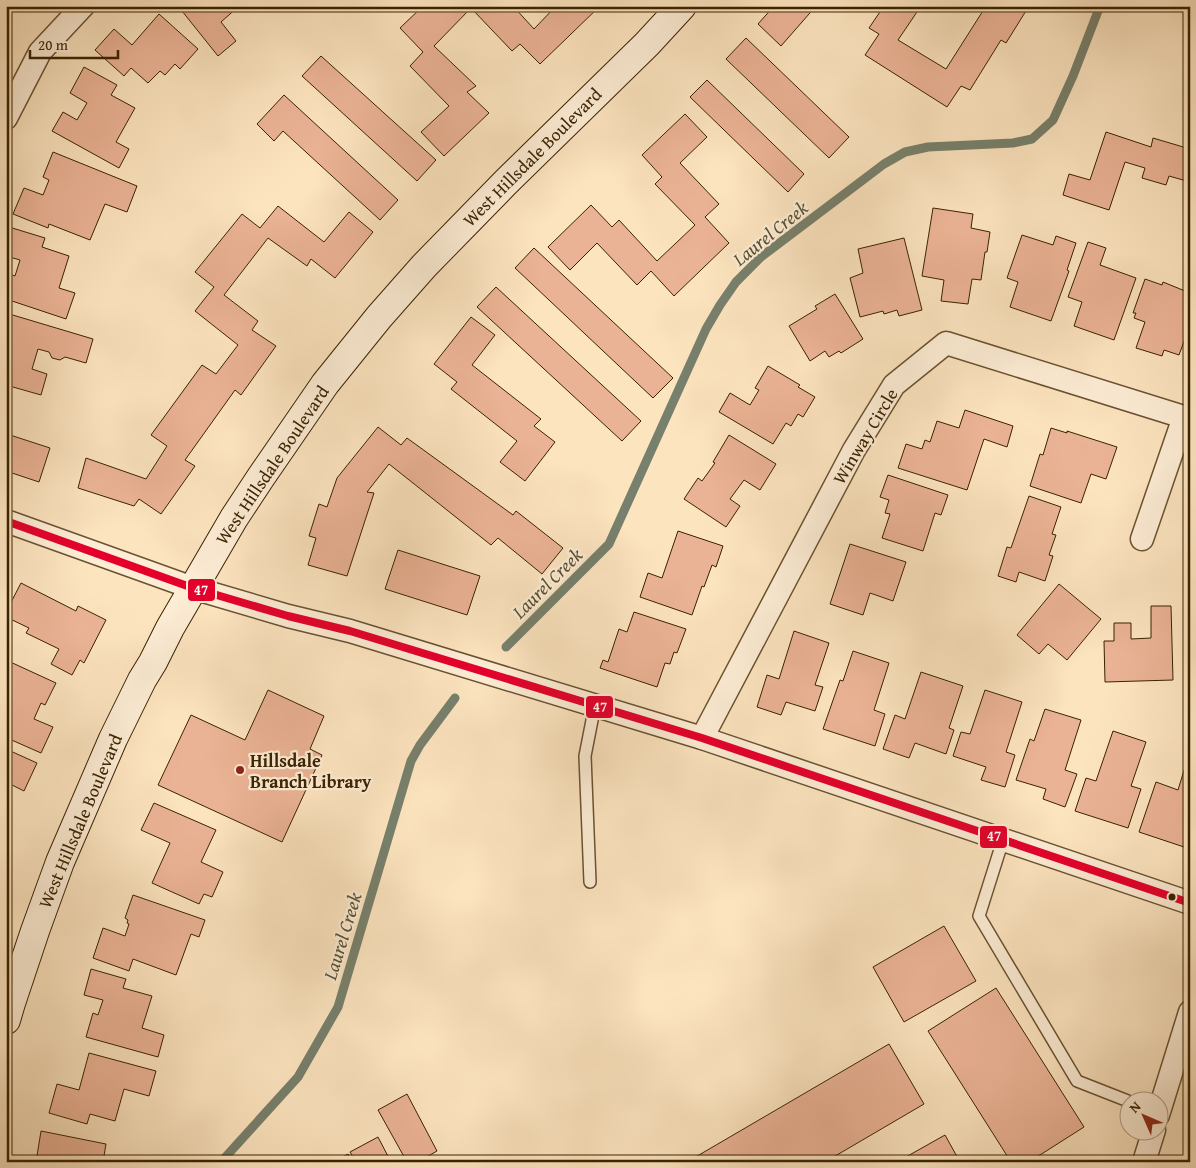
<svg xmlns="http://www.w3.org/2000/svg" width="1196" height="1168" viewBox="0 0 1196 1168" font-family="'Gentium Book Plus',serif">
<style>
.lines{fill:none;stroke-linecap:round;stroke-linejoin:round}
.stream{stroke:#77806c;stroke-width:9}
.building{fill:#ebb395;stroke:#3a2201}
.lane-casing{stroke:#6a5230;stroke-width:14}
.street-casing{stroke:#6a5230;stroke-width:25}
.secondary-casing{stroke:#3a2201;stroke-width:30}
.lane{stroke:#fdedd5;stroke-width:11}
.street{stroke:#fdedd5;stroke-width:22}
.secondary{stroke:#fdedd5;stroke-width:28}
.bus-1-casing{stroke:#fdedd5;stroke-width:11}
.bus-1{stroke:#e4002b;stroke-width:8}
.poi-dot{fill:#8f2418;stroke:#fdedd5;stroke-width:2}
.bus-dot{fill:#3a2201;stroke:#fdedd5;stroke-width:2}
.labels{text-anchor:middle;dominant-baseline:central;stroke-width:4.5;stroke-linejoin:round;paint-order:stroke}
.street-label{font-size:18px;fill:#3a2201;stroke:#fdedd5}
.poi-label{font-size:18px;font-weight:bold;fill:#3a2201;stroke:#fdedd5;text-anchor:start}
.water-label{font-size:19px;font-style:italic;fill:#585136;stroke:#fdedd5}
.line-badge{stroke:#fdedd5;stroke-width:2}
.badge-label{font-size:14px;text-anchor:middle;font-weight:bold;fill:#fff}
</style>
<rect width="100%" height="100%" fill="#fce4bf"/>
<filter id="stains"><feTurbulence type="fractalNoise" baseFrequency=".004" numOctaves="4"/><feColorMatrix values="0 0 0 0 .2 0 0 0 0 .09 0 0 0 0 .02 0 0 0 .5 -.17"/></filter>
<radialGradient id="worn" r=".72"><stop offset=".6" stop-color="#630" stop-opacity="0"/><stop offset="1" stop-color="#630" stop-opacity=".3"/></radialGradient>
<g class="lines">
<g class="stream">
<path d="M506,647L609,544L706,329L720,305L736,282L761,257L884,164L905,152L928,147L1013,143L1032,139L1053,120L1073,76L1100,6"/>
<path d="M221,1162L298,1077L338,1007L411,761L420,745L455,698"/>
</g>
</g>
<g class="building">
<path d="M178,6H239L221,22L236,41L218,56Z"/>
<path d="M423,6H513L534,29L556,6H600L540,64L520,44L512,51L471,8L434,46L476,86L467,92L489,113L444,156L421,132L449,106L410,66L423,52L400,28Z"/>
<path d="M774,6H816L781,46L758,24Z"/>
<path d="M884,6H921L898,40L946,69L986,6H1029L1006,43L1001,40L970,90L961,86L947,107L865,55L879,34L869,28Z"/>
<path d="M159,14L198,49L180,69L175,64L165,75L160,71L148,83L131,68L124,76L95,50L114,29L132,45Z"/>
<path d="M746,38L849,137L829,158L726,59Z"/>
<path d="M321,56L436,160L417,181L302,76Z"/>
<path d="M84,67L117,85L111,95L135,108L116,142L129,149L119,168L52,131L63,112L77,120L87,103L70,93Z"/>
<path d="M707,80L804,174L788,192L690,97Z"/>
<path d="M284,95L398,200L380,220L283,131L274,141L257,124Z"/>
<path d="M685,114L707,137L680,163L719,204L705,217L729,243L674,296L651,271L637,285L597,243L570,270L548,247L591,205L612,227L619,220L657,261L695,225L655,184L662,177L642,155Z"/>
<path d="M1106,132L1151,147L1153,138L1190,149V182L1169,176L1166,185L1142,178L1145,168L1125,162L1109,210L1063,195L1069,174L1090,180Z"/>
<path d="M53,152L137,186L127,212L105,204L90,240L49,224L48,228L13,214L24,188L43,195L49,180L43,177Z"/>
<path d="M278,206L324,242L349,212L373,232L335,278L311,259L307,266L268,238L224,295L258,321L252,330L276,346L241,395L235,390L185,460L195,466L161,514L139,499L134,506L78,488L86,458L146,479L167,446L151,435L202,365L216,374L238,345L195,311L214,287L195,272L242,214L260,228Z"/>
<path d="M933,208L973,214L971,228L990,232L987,252H985L981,280L972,279L968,304L941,301L944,280L922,276Z"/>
<path d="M9,227L45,238L42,247L69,256L59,288L75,293L66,319L6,299V284L10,274L15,276L20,260L6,256V236Z"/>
<path d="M1022,235L1053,245L1056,236L1076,243L1067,270L1069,271L1051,321L1010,307L1018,282L1007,278Z"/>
<path d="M904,238L922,310L899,316L897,310L884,314L883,311L860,317L850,278L863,273L858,249Z"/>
<path d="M1088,242L1106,248L1100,265L1136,278L1114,340L1074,326L1082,302L1068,297Z"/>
<path d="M534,248L673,378L653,398L515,268Z"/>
<path d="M1145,279L1162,285L1163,282L1190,293V325L1179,355L1164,350L1162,356L1136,348L1145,322L1134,318L1136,313H1133Z"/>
<path d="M496,287L641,421L622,441L477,307Z"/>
<path d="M835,294L863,339L841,353L839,351L829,357L825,351L810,361L789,326L817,309L815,306Z"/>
<path d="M6,313L93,339L86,363L65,357L60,360L52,358L49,352L38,349L32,369L47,374L41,395L6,385Z"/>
<path d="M471,317L495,335L472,365L541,419L534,426L555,442L525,481L500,462L517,441L451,389L457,382L434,364Z"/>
<path d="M768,366L800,385L798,387L815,397L803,417L798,414L791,426L786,423L773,444L719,412L730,393L750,405L759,390L755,388Z"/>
<path d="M965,410L1013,426L1007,447L984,439L967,490L898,468L906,444L922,449L925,440L930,442L937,421L959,428Z"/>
<path d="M6,423L11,424L7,434L50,448L39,482L6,471Z"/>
<path d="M378,427L401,445L407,438L513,515L516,511L563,548L542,574L498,538L491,545L389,464L367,492L374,493L347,576L308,565L316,538L309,536L319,504L327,507L337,478Z"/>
<path d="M1051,428L1067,433V431L1117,447L1106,479L1091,474L1081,503L1030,486L1040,454L1043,455Z"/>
<path d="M729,435L776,464L760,490L744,480L730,499L740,506L726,527L684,499L698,478L702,481L715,463L713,462Z"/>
<path d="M888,475L948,495L941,515L935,513L923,551L882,538L890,514L885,513L889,500L880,497Z"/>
<path d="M1029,496L1061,507L1052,534L1056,535L1049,555L1053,556L1045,581L1019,572L1016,582L998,576L1007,547L1011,548Z"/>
<path d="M678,531L723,546L716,567L712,565L704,587L702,586L692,615L640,597L648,573L662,578Z"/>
<path d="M850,544L906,562L893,601L870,593L863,615L830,604Z"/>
<path d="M398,550L480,576L467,615L385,589Z"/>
<path d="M21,583L76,611L78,606L106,620L84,663L80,660L72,675L51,664L59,649L26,633L29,628L6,617V612Z"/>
<path d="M1059,584L1101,619L1067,660L1048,644L1039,654L1017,635Z"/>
<path d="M1151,606H1171L1173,680L1105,682L1104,641H1114V623H1131V639L1151,638Z"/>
<path d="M634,612L686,629L677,653L674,652L670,664L665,663L657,687L600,668L603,660L608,662L619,629L627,632Z"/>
<path d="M794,631L829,643L815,685L823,687L815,711L786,702L781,715L757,707L767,675L779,679Z"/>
<path d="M853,651L889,663L874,710L885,714L875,746L823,729L840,680L843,681Z"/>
<path d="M6,660L56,683L45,705L41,703L34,719L53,727L41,753L7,738L11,729L6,727Z"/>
<path d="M921,672L963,686L949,728L954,730L946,754L915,743L909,758L883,749L895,715L905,719Z"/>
<path d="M268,690L324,716L310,749L322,755L282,842L158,785L191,715L245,740Z"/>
<path d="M985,690L1022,702L1006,752L1015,755L1005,787L981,780L986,767L953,756L961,732L970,734Z"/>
<path d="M1045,709L1081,720L1065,770L1077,774L1065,807L1043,799L1046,789L1016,780L1030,739L1034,741Z"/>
<path d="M1113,731L1146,742L1131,786L1141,789L1128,828L1075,811L1086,778L1096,781Z"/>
<path d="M6,749L37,763L24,791L6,782Z"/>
<path d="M1189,754L1190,755V849L1139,832L1156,782L1178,790Z"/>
<path d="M154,803L216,830L201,862L223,872L212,897L204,894L199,904L152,883L170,843L141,830Z"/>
<path d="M133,895L205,920L199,937L191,934L176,975L133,959L129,971L93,958L103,928L125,936L129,924L127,923L128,920L125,918Z"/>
<path d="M944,926L976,981L904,1022L873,967Z"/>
<path d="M91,969L126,979L123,988L152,996L142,1028L164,1035L158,1057L86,1037L93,1013L98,1015L103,1000L84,995Z"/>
<path d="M996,988L1084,1127L1029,1162H1011L928,1031Z"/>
<path d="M889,1044L924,1104L825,1162H687Z"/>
<path d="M89,1053L156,1071L149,1096L124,1089L115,1121L90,1114L87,1124L49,1113L57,1084L79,1090Z"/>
<path d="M407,1094L437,1151L418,1162H407L378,1110Z"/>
<path d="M41,1131L106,1144L103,1162H36Z"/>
<path d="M945,1135L960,1162H897Z"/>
<path d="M378,1137L391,1162H356L350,1152Z"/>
<path d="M348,1154L352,1162H334Z"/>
</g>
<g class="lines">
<defs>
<g id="lane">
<path d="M1003,840L979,916L1077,1081L1128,1101"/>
<path d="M590,882L585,756L595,705"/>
</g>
<g id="street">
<path d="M6,118L40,52L83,6"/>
<path d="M6,521L193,588L288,616L350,631L702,738L1190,903"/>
<path d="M1142,539L1184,417"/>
<path d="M702,738L854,450L894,385L946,343L1190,419"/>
<path d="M1158,1115L1190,1012"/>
<path d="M1144,1162L1154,1130"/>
</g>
<path id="secondary" d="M6,1020L11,1003L35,931L60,862L113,739L142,680L153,662L170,628L234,518L261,477L325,384L379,317L424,266L506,182L647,44L682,6"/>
</defs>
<use href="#lane" class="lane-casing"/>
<use href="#street" class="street-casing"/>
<use href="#secondary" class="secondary-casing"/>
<use href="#lane" class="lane"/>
<use href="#street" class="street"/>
<use href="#secondary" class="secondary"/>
<defs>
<path id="bus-1" d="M6,521L193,588L288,616L350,631L702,738L1190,903"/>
</defs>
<use href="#bus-1" class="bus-1-casing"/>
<use href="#bus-1" class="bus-1"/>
</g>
<circle class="poi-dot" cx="240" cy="770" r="5"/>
<circle class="bus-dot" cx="1172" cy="897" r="4.5"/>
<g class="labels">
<g class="street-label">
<text transform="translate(532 157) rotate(-45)">West Hillsdale Boulevard</text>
<text transform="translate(865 436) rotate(-59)">Winway Circle</text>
<text transform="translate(272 465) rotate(-56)">West Hillsdale Boulevard</text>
<text transform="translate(80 821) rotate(-67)">West Hillsdale Boulevard</text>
</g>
<g class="poi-label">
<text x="250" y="760">Hillsdale<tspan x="250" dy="21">Branch Library</tspan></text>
</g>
<g class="water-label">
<text transform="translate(770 233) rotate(-39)">Laurel Creek</text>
<text transform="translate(547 583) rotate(-45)">Laurel Creek</text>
<text transform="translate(342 936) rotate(-73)">Laurel Creek</text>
</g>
</g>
<g class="line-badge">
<rect x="187" y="578" width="29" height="24" rx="5" fill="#e4002b"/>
<rect x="585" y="695" width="29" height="24" rx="5" fill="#e4002b"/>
<rect x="979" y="825" width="29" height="24" rx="5" fill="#e4002b"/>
</g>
<g class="badge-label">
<text x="201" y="595">47</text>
<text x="600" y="712">47</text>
<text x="994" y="841">47</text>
</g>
<rect width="1196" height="1168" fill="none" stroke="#fce4bf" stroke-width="25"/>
<rect x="8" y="8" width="1181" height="1153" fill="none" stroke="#3a2201" stroke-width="2.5"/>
<rect x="12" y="12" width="1171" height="1143" fill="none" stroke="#3a2201"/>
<g transform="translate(1144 1116) rotate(315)"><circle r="24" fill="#fdedd5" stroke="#af9c80"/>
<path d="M0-4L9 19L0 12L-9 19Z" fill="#8f2418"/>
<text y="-8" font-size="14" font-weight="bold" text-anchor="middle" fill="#3a2201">N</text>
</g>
<path d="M30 50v8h88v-8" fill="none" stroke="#3a2201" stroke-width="2.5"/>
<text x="38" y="50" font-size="15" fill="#3a2201" stroke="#fdedd5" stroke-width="4" paint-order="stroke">20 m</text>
<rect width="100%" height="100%" filter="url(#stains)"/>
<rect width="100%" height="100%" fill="url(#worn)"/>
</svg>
